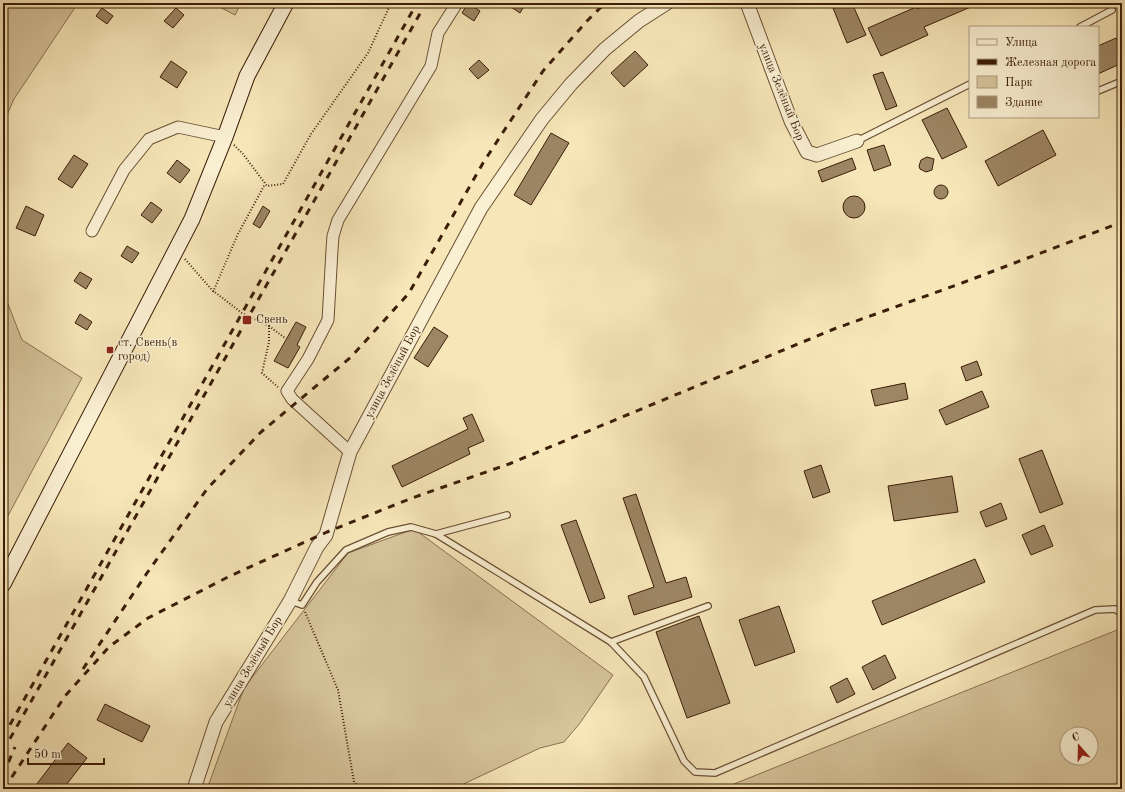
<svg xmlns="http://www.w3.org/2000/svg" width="1125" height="792" viewBox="0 0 1125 792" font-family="'Old Standard TT',serif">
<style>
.green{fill:#d6c49a;stroke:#897051;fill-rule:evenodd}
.building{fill:#9d8664;stroke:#3c1d08}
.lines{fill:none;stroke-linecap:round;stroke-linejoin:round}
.service-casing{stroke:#6a4f34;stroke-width:8}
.minor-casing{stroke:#6a4f34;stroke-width:13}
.tertiary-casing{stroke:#6a4f34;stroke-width:15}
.secondary-casing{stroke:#3c1d08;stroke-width:17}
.path{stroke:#3c1d08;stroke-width:2;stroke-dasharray:1 2;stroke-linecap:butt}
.service{stroke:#f9efd1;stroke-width:5.5}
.minor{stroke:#f9efd1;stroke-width:11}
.tertiary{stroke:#f9efd1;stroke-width:13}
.secondary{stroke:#f9efd1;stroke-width:15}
.rail{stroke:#3c1d08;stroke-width:3;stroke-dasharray:7 7;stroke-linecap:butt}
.poi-dot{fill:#8f2418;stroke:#f9efd1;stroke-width:1.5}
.labels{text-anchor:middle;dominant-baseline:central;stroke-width:3;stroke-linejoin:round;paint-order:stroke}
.street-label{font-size:12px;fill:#3c1d08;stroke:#f9efd1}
.poi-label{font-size:12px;fill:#3c1d08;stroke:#f9efd1;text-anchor:start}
</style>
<rect width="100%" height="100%" fill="#f6e6b8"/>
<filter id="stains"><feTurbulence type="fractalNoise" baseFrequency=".005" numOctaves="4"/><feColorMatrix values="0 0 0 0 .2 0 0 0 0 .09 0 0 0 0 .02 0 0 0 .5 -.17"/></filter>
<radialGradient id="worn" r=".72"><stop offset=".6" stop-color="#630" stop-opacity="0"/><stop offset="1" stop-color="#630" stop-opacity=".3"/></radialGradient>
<g class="green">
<path d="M3,3H78L14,99L3,124Z"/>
<path d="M212,3H241L235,15Z"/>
<path d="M3,291L22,340L82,378L3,525Z"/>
<path d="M414,529L613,675L580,723L564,742L540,748L453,789H207L244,688L348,553Z"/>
<path d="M1122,628V789H734V784ZM1067,734H1091V758H1067Z"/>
</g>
<g class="building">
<path d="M468,3L480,11L474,21L462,13Z"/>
<path d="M505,3H526L520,13Z"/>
<path d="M831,3H852L866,35L847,43Z"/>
<path d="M931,3H980L924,27L928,35L881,56L868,28L916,7L917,9Z"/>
<path d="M102,8L113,16L107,24L96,16Z"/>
<path d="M176,8L184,15L173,28L164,21Z"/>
<path d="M1116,38L1122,51V63L1098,74V46Z"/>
<path d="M635,51L648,65L624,87L611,73Z"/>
<path d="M479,60L489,70L478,79L469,69Z"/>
<path d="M171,61L187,72L177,88L160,77Z"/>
<path d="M883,72L897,106L886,110L873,75Z"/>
<path d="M947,108L967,147L942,159L922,120Z"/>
<path d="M1043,130L1056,155L998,186L985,161Z"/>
<path d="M551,133L569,143L531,205L514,195Z"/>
<path d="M884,145L891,165L874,171L867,150Z"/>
<path d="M74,155L88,164L72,188L58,179Z"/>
<path d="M927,157L934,159L932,170L926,172L920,169L919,166L921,160Z"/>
<path d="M852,158L856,169L822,182L818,171Z"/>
<path d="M177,160L190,170L180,183L167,173Z"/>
<circle cx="941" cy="192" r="7"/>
<circle cx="854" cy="207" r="11"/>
<path d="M151,202L162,210L152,223L141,215Z"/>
<path d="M26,206L44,215L35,236L16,228Z"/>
<path d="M263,206L270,211L260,228L253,224Z"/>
<path d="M127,246L139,253L132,263L121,256Z"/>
<path d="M80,272L92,279L86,289L74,281Z"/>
<path d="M80,314L92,322L87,330L75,323Z"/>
<path d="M296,322L306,327L297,345L300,347L288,368L274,361Z"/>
<path d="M434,327L448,336L428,367L414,358Z"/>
<path d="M977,361L982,375L966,381L961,367Z"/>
<path d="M905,383L908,399L875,406L871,390Z"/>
<path d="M982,391L989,407L946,425L939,410Z"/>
<path d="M472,414L484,441L468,448L470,454L402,487L392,466L468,429L463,418Z"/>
<path d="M1042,450L1063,504L1040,513L1019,459Z"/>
<path d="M821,465L830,492L813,498L804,471Z"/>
<path d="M952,476L958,512L894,521L888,486Z"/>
<path d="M636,494L666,583L686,577L692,597L634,615L628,596L654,587L623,498Z"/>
<path d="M1001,503L1007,519L986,527L980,512Z"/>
<path d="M576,520L605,598L590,603L561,525Z"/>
<path d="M1044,525L1053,546L1031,555L1022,535Z"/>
<path d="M975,559L985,582L882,625L872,601Z"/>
<path d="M779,606L795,652L755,666L739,620Z"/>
<path d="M699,616L730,703L687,718L656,632Z"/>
<path d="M885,655L896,678L873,690L862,667Z"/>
<path d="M847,678L855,694L837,703L830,687Z"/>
<path d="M105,704L150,726L142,742L97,720Z"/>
<path d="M68,743L87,758L63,789H33Z"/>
</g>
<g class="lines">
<defs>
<g id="service">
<path d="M1080,27L1112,10"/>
<path d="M1098,91L1122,81"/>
<path d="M857,141L970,84"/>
<path d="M436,534L507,515"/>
<path d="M291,601L302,605L317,582L346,550L388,532L411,527L436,534L611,642L644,677L684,761L695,772L715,773L1095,610L1115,609L1122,614"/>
<path d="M611,642L708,606"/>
</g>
<g id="minor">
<path d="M92,231L124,170L149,139L178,127L225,137"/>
<path d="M350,452L292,399L287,391L308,359L328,320L332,250L333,236L338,220L431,66L438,33L457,3"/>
</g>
<g id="tertiary">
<path d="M747,3L791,121L807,152L817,155L857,141"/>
<path d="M194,789L216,722L290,601L317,547L326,535L350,452L481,208L542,119L571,84L605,49L639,21L667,3"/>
</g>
<path id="secondary" d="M3,584L192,219L225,137L247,76L286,3"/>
</defs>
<use href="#service" class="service-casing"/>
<use href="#minor" class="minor-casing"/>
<use href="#tertiary" class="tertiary-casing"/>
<use href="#secondary" class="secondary-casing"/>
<g class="path">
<path d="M234,145L243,154L267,186L283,184L311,134L368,53L391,3"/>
<path d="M185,259L212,290L242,313L269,326V342L262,373L278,387"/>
<path d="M213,292L238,234L265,184"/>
<path d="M269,326L285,338"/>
<path d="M305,612L338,690L354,782L360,789"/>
</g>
<use href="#service" class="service"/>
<use href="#minor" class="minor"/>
<use href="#tertiary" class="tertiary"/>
<use href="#secondary" class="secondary"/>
<g class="rail">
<path d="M83,669L147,573L207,489L261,432L351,357L409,293L483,163L543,71L587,21L605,3"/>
<path d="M3,737L417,3"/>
<path d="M3,751L426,3"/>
<path d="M3,775L15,747"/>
<path d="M4,789L65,696L109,647L148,618L230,576L327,532L412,498L509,464L834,329L962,283L1122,222"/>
</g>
</g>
<g class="poi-dot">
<rect x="242" y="315" width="10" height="10" rx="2"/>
<rect x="106" y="346" width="8" height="8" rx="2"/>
</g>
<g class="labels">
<g class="street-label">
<text transform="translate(781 92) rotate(68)">улица Зелёный Бор</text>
<text transform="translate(393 372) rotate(-62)">улица Зелёный Бор</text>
<text transform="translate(253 662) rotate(-59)">улица Зелёный Бор</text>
</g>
<g class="poi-label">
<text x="256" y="320">Свень</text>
<text x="118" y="343">ст. Свень(в<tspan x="118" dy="14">город)</tspan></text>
</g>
</g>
<rect width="1125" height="792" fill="none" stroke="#f6e6b8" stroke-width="16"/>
<rect x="4" y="4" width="1117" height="784" fill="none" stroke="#3c1d08" stroke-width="2"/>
<rect x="8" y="8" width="1109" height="776" fill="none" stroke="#3c1d08"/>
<rect x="969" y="26" width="130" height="92" fill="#f9efd1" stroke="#ad9b81"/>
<rect x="977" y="39" width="20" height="6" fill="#f9efd1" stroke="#ad9b81"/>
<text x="1005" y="46" font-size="12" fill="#3c1d08">Улица</text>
<rect x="977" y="59" width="20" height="6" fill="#3c1d08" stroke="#ad9b81"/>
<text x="1005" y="66" font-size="12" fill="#3c1d08">Железная дорога</text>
<rect x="977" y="76" width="20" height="12" fill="#d6c49a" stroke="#ad9b81"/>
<text x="1005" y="86" font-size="12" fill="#3c1d08">Парк</text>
<rect x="977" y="96" width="20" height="12" fill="#9d8664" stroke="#ad9b81"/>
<text x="1005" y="106" font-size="12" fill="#3c1d08">Здание</text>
<g transform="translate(1079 746) rotate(340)"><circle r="19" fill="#f9efd1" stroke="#ad9b81"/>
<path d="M0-3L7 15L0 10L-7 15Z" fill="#8f2418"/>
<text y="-6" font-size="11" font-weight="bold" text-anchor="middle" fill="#3c1d08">С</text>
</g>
<path d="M28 758v6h76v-6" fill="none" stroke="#3c1d08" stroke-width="2"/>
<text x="34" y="758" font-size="12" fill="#3c1d08" stroke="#f9efd1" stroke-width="3" paint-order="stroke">50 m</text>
<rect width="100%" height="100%" filter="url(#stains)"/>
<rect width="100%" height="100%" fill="url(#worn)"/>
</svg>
